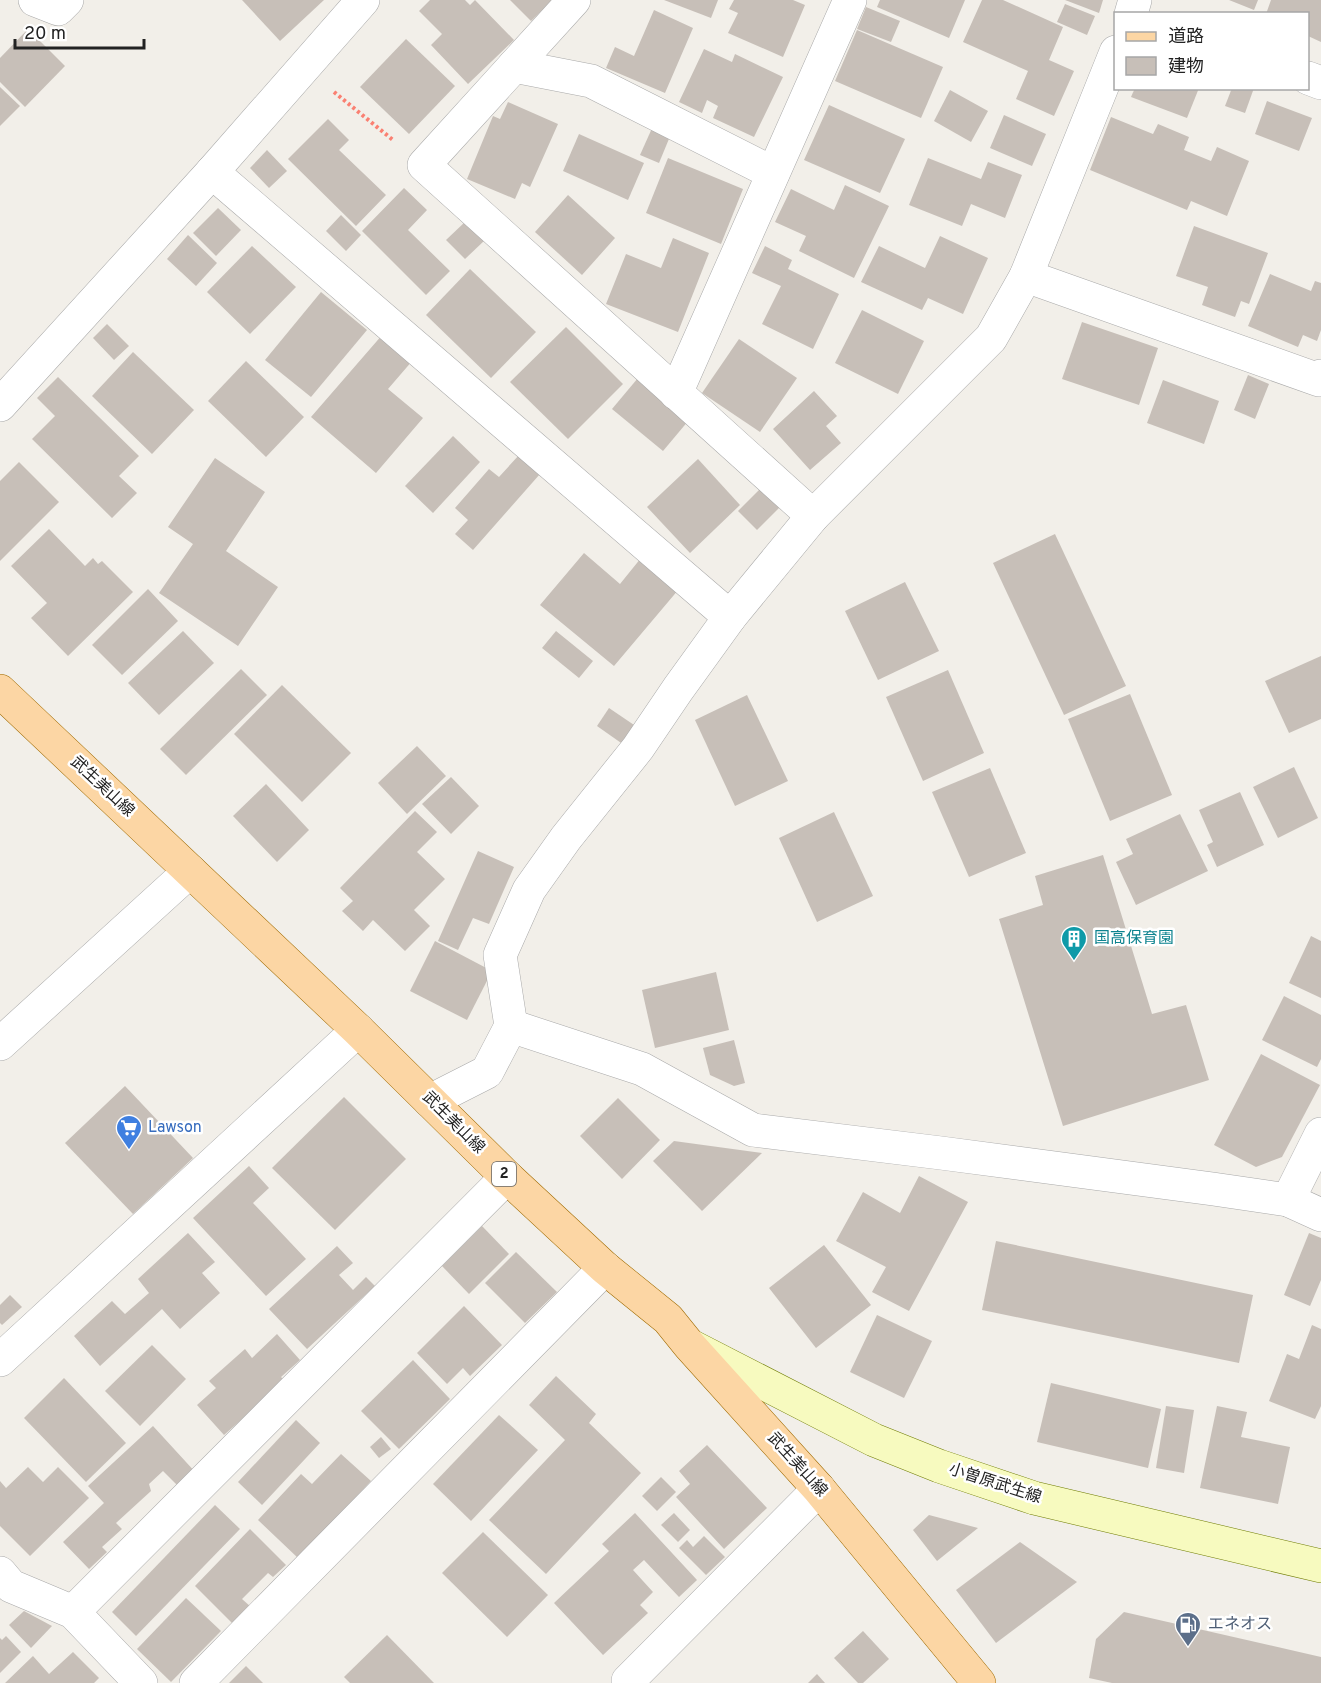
<svg xmlns="http://www.w3.org/2000/svg" width="1321" height="1683" viewBox="0 0 1321 1683" font-family="Overpass,'Noto Sans JP',sans-serif">
<style>
.building{fill:#c7bfb8}
.lines{fill:none;stroke-linecap:round;stroke-linejoin:round}
.minor-casing{stroke:#a9a9a9;stroke-width:34}
.tertiary-casing{stroke:#a9a9a9;stroke-width:34}
.secondary-casing{stroke:#707d05;stroke-width:34}
.primary-casing{stroke:#a06b00;stroke-width:34}
.path{stroke:#fa8072;stroke-width:4;stroke-dasharray:3 3;stroke-linecap:butt}
.minor{stroke:#fff;stroke-width:33}
.tertiary{stroke:#fff;stroke-width:33}
.secondary{stroke:#f7fabf;stroke-width:33}
.primary{stroke:#fcd6a4;stroke-width:33}
.labels{text-anchor:middle;dominant-baseline:central;stroke-width:5;stroke-linejoin:round;paint-order:stroke}
.shield{fill:#fff;stroke:#646464;stroke-width:1.5}
.shield-label{font-size:15px;font-weight:bold;fill:#222}
.street-label{font-size:16px;fill:#222;stroke:#fff}
.culture-label{font-size:16px;fill:#0d838f;stroke:#fff;text-anchor:start}
.shop-label{font-size:16px;fill:#366cbe;stroke:#fff;text-anchor:start}
.service-label{font-size:16px;fill:#4e5e75;stroke:#fff;text-anchor:start}
</style>
<rect width="100%" height="100%" fill="#f2efe9"/>
<g class="building">
<path d="M242,0H324L280,41Z"/>
<path d="M430,0H465L470,5L475,0L514,40L468,84L431,45L442,34L419,11Z"/>
<path d="M510,0H553L531,21Z"/>
<path d="M664,0H718L711,18Z"/>
<path d="M734,0H793L805,5L783,57L728,33L738,13L729,9Z"/>
<path d="M880,0H965L949,38L877,7Z"/>
<path d="M982,0H1003L1063,27L1049,60L1074,71L1054,116L1016,99L1028,71L963,42Z"/>
<path d="M1065,0H1103L1099,13Z"/>
<path d="M1229,0H1258L1254,10Z"/>
<path d="M1271,0H1321V42L1308,36V14H1266Z"/>
<path d="M1065,4L1095,16L1087,35L1057,22Z"/>
<path d="M866,7L900,21L891,42L857,29Z"/>
<path d="M654,10L693,28L665,93L606,68L615,47L634,56Z"/>
<path d="M28,29L65,66L25,107L0,82V58Z"/>
<path d="M857,30L943,67L921,118L835,81Z"/>
<path d="M406,39L455,86L409,134L360,87Z"/>
<path d="M704,49L732,62L735,54L783,77L754,137L713,118L718,106L707,100L702,113L679,102Z"/>
<path d="M0,87L20,106L0,126Z"/>
<path d="M1135,88H1199L1187,118L1131,97Z"/>
<path d="M1232,88H1254L1245,113L1225,106Z"/>
<path d="M950,90L988,111L971,142L934,121Z"/>
<path d="M1267,101L1312,118L1299,151L1255,134Z"/>
<path d="M508,102L558,124L530,187L522,183L515,199L467,179L493,116L500,119Z"/>
<path d="M829,105L905,139L880,193L804,160Z"/>
<path d="M1004,115L1046,134L1032,166L990,148Z"/>
<path d="M1111,117L1153,134L1158,124L1189,137L1184,150L1211,161L1217,147L1249,161L1227,216L1191,201L1187,210L1090,170Z"/>
<path d="M328,119L349,140L339,150L386,195L356,226L288,159Z"/>
<path d="M653,126L671,134L659,163L640,155Z"/>
<path d="M579,134L644,163L628,200L563,171Z"/>
<path d="M267,150L287,171L269,188L250,168Z"/>
<path d="M668,158L743,189L721,244L646,213Z"/>
<path d="M928,158L981,179L988,162L1022,175L1005,218L971,204L962,226L909,205Z"/>
<path d="M845,185L889,206L854,278L799,251L806,236L775,222L791,189L834,210Z"/>
<path d="M404,188L427,210L408,230L450,271L426,295L362,231Z"/>
<path d="M568,195L615,238L582,275L535,232Z"/>
<path d="M218,208L241,230L216,256L193,233Z"/>
<path d="M341,215L361,235L346,251L326,231Z"/>
<path d="M466,221L485,240L465,259L446,240Z"/>
<path d="M1194,226L1268,253L1249,304L1241,301L1235,317L1202,305L1208,287L1176,276Z"/>
<path d="M188,235L217,263L196,286L167,259Z"/>
<path d="M940,236L988,258L963,314L928,298L922,310L861,282L879,246L925,268Z"/>
<path d="M673,238L709,253L678,332L606,304L626,254L661,268Z"/>
<path d="M252,246L296,287L250,334L207,292Z"/>
<path d="M765,246L792,260L788,269L839,294L813,349L762,324L781,286L752,273Z"/>
<path d="M470,269L536,332L491,378L426,315Z"/>
<path d="M1270,274L1311,291L1315,281L1321,283V330L1317,341L1303,335L1298,347L1248,326Z"/>
<path d="M321,292L367,330L311,397L265,360Z"/>
<path d="M862,310L924,341L898,394L835,363Z"/>
<path d="M1082,322L1158,348L1139,405L1062,379Z"/>
<path d="M107,324L129,346L114,360L93,338Z"/>
<path d="M566,327L623,384L568,439L510,382Z"/>
<path d="M383,334L413,360L388,389L423,418L376,473L311,417Z"/>
<path d="M739,339L797,378L760,432L702,393Z"/>
<path d="M133,352L194,410L152,454L92,396Z"/>
<path d="M246,361L304,417L266,457L208,401Z"/>
<path d="M1248,375L1269,384L1255,419L1234,410Z"/>
<path d="M58,377L139,456L119,476L137,493L112,518L32,439L55,416L37,398Z"/>
<path d="M638,378L689,420L663,451L612,409Z"/>
<path d="M1163,380L1219,401L1204,444L1147,423Z"/>
<path d="M814,391L837,416L826,426L841,443L810,470L773,429Z"/>
<path d="M453,436L480,462L433,513L405,486Z"/>
<path d="M519,455L540,474L473,550L455,534L468,520L455,508L489,469L499,477Z"/>
<path d="M215,458L265,492L226,551L278,587L238,646L159,593L193,544L168,527Z"/>
<path d="M698,459L740,505L690,553L647,507Z"/>
<path d="M19,462L59,502L0,561V481Z"/>
<path d="M763,486L782,505L757,530L738,511Z"/>
<path d="M49,529L85,566L93,558L98,564L102,561L133,592L68,656L31,618L47,603L11,566Z"/>
<path d="M1055,534L1126,686L1064,715L993,563Z"/>
<path d="M584,553L620,584L641,558L679,589L614,666L540,605Z"/>
<path d="M905,582L939,651L878,680L845,611Z"/>
<path d="M148,589L178,621L122,675L92,645Z"/>
<path d="M183,631L214,663L159,715L128,683Z"/>
<path d="M556,631L593,661L579,678L542,648Z"/>
<path d="M1321,656V719L1289,733L1265,681Z"/>
<path d="M241,669L267,695L186,775L160,749Z"/>
<path d="M948,670L984,753L923,781L886,697Z"/>
<path d="M282,685L351,753L302,802L234,734Z"/>
<path d="M1130,694L1172,795L1110,821L1068,719Z"/>
<path d="M747,695L788,781L735,806L695,720Z"/>
<path d="M609,708L637,727L624,745L597,726Z"/>
<path d="M417,746L446,776L407,814L378,783Z"/>
<path d="M1294,767L1318,818L1278,838L1253,787Z"/>
<path d="M990,768L1026,853L969,877L932,792Z"/>
<path d="M451,777L479,806L451,834L422,804Z"/>
<path d="M266,784L309,830L277,862L233,816Z"/>
<path d="M1240,792L1264,845L1217,867L1207,845L1213,842L1199,810Z"/>
<path d="M415,811L437,832L417,852L445,879L414,910L430,926L405,951L373,920L363,931L342,911L353,901L340,888Z"/>
<path d="M834,812L873,896L817,922L779,838Z"/>
<path d="M1180,814L1208,871L1136,905L1116,862L1133,854L1126,839Z"/>
<path d="M478,851L514,867L489,924L473,918L458,950L438,941Z"/>
<path d="M1103,855L1152,1014L1186,1005L1209,1080L1063,1126L999,919L1043,905L1035,876Z"/>
<path d="M1311,936L1321,941V998L1289,983Z"/>
<path d="M435,941L492,971L467,1020L410,991Z"/>
<path d="M716,972L729,1030L655,1048L642,990Z"/>
<path d="M1284,996L1321,1015V1059L1317,1067L1262,1040Z"/>
<path d="M734,1040L745,1083L734,1086L710,1075L703,1048Z"/>
<path d="M1261,1054L1320,1085L1282,1157L1256,1167L1214,1145Z"/>
<path d="M125,1086L193,1158L133,1214L65,1143Z"/>
<path d="M344,1097L406,1159L335,1230L272,1168Z"/>
<path d="M618,1098L660,1140L622,1179L580,1136Z"/>
<path d="M674,1141L762,1153L702,1211L653,1161Z"/>
<path d="M249,1166L269,1188L253,1203L306,1259L266,1296L193,1218Z"/>
<path d="M919,1176L968,1202L909,1311L872,1292L886,1267L836,1241L863,1192L900,1213Z"/>
<path d="M482,1226L509,1254L469,1294L442,1266Z"/>
<path d="M188,1233L215,1262L202,1273L220,1293L180,1329L162,1309L100,1366L74,1336L112,1301L125,1314L149,1293L138,1279Z"/>
<path d="M1309,1233L1321,1238V1280L1310,1306L1284,1295Z"/>
<path d="M996,1241L1253,1295L1239,1363L982,1310Z"/>
<path d="M824,1245L871,1305L816,1348L769,1288Z"/>
<path d="M337,1246L353,1263L339,1275L353,1290L366,1277L375,1286L307,1349L269,1309Z"/>
<path d="M516,1252L557,1292L525,1323L485,1283Z"/>
<path d="M10,1295L22,1307L2,1325L0,1323V1305Z"/>
<path d="M464,1306L502,1345L470,1376L463,1368L447,1384L417,1353Z"/>
<path d="M877,1315L932,1341L904,1398L850,1372Z"/>
<path d="M1312,1325L1321,1329V1406L1315,1419L1269,1401L1287,1354L1299,1359Z"/>
<path d="M277,1334L300,1360L281,1377L285,1381L224,1435L197,1405L216,1388L209,1381L245,1349L252,1358Z"/>
<path d="M152,1345L186,1379L140,1426L105,1391Z"/>
<path d="M413,1360L450,1399L399,1449L361,1411Z"/>
<path d="M556,1376L596,1414L589,1423L641,1473L546,1574L489,1520L565,1440L529,1405Z"/>
<path d="M64,1378L126,1443L86,1482L24,1418Z"/>
<path d="M1051,1383L1161,1409L1148,1468L1037,1442Z"/>
<path d="M1166,1406L1194,1410L1184,1473L1156,1468Z"/>
<path d="M1217,1406L1247,1412L1241,1437L1290,1447L1278,1504L1200,1488Z"/>
<path d="M499,1415L538,1450L471,1521L433,1484Z"/>
<path d="M296,1420L320,1443L262,1505L238,1482Z"/>
<path d="M153,1426L197,1474L181,1489L163,1471L149,1484L151,1491L116,1523L122,1529L102,1547L107,1552L89,1569L63,1542L104,1503L88,1486Z"/>
<path d="M381,1437L391,1449L379,1458L370,1447Z"/>
<path d="M707,1445L767,1508L724,1549L676,1497L690,1484L679,1471Z"/>
<path d="M341,1454L371,1481L298,1558L258,1520L301,1474L312,1484Z"/>
<path d="M28,1467L43,1482L58,1467L89,1498L30,1556L0,1526V1481L6,1488Z"/>
<path d="M661,1477L676,1492L657,1511L642,1496Z"/>
<path d="M215,1505L240,1529L136,1636L112,1612Z"/>
<path d="M635,1513L697,1580L679,1597L644,1560L633,1570L653,1592L640,1605L648,1613L603,1655L554,1603L609,1551L602,1544Z"/>
<path d="M674,1513L690,1530L678,1542L661,1525Z"/>
<path d="M929,1515L978,1528L937,1561L913,1530Z"/>
<path d="M250,1529L286,1565L273,1577L268,1573L242,1599L251,1607L233,1624L195,1586Z"/>
<path d="M483,1532L548,1595L507,1637L442,1573Z"/>
<path d="M704,1536L725,1557L706,1575L679,1548L687,1540L693,1547Z"/>
<path d="M1020,1542L1077,1582L996,1643L956,1590Z"/>
<path d="M186,1598L221,1631L171,1682L137,1649Z"/>
<path d="M24,1611L52,1626L31,1648L9,1625Z"/>
<path d="M1124,1612L1321,1657V1683H1112L1089,1678L1096,1639Z"/>
<path d="M863,1631L889,1659L863,1683H858L834,1658Z"/>
<path d="M387,1635L434,1683H350L344,1677Z"/>
<path d="M6,1636L21,1652L0,1673V1638L2,1640Z"/>
<path d="M73,1652L99,1678L94,1683H5L33,1656L49,1674Z"/>
<path d="M246,1666L263,1683H229Z"/>
<path d="M817,1674L825,1683H808Z"/>
</g>
<g class="lines">
<defs>
<g id="minor">
<path d="M35,0L58,9L67,0"/>
<path d="M574,0L424,165L813,516"/>
<path d="M1131,14L1135,0"/>
<path d="M514,66L591,81L773,173"/>
<path d="M1308,78L1321,83"/>
<path d="M212,172L730,617"/>
<path d="M1026,276L1319,380L1321,376"/>
<path d="M676,393L850,0"/>
<path d="M0,405L212,172L363,0"/>
<path d="M511,1026L642,1069L753,1130L941,1153L1213,1189L1288,1200L1321,1215"/>
<path d="M430,1101L487,1072L511,1026L500,955L529,890L566,838L638,748L678,689L730,617L813,516L991,338L1026,276L1116,52"/>
<path d="M1288,1200L1321,1134"/>
<path d="M0,1360L358,1030"/>
<path d="M0,1573L11,1586L73,1612L141,1683"/>
<path d="M73,1612L507,1177"/>
<path d="M196,1683L605,1268"/>
<path d="M630,1683L628,1681L819,1489"/>
</g>
<path id="tertiary" d="M0,1044L190,871"/>
<path id="secondary" d="M691,1346L874,1440L939,1466L1034,1498L1321,1566"/>
<path id="primary" d="M0,691L358,1030L507,1177L605,1268L668,1319L689,1345L819,1489L979,1683"/>
</defs>
<use href="#minor" class="minor-casing"/>
<use href="#tertiary" class="tertiary-casing"/>
<use href="#secondary" class="secondary-casing"/>
<use href="#primary" class="primary-casing"/>
<path class="path" d="M334,92L393,140"/>
<use href="#minor" class="minor"/>
<use href="#tertiary" class="tertiary"/>
<use href="#secondary" class="secondary"/>
<use href="#primary" class="primary"/>
</g>
<defs>
<symbol id="building-pin" viewBox="-11 -11 22 30"><path d="M0 17L-7.5 6A9.5 9.5 0 1 1 7.5 6Z" fill="#0f9aa8" stroke="#fff"/><path d="M-4-6H4V6H1V3H-1V6H-4ZM-2.5-4.3h1.7v1.8h-1.7ZM.8-4.3h1.7v1.8H.8ZM-2.5-1h1.7V.8h-1.7ZM.8-1h1.7V.8H.8Z" fill="#fff"/></symbol>
<symbol id="supermarket-pin" viewBox="-11 -11 22 30"><path d="M0 17L-7.5 6A9.5 9.5 0 1 1 7.5 6Z" fill="#3f7fe0" stroke="#fff"/><path d="M-6-5.5h2.5l.6 2H6L4.5 2H-2.5L-4.4-4H-6ZM-1.5 3.2a1.3 1.3 0 1 0 .1 0ZM3 3.2a1.3 1.3 0 1 0 .1 0Z" fill="#fff"/></symbol>
<symbol id="fuel-pin" viewBox="-11 -11 22 30"><path d="M0 17L-7.5 6A9.5 9.5 0 1 1 7.5 6Z" fill="#5c6f8a" stroke="#fff"/><path d="M-5.5-6h7V0h2V4h1.3V-2.5L3-4.5l.8-.8L6-3V5H2.5V1h-1V6h-7ZM-4.2-4.7v3.2H.2V-4.7Z" fill="#fff"/></symbol>
</defs>
<g fill-rule="evenodd">
<use href="#building-pin" x="1059" y="924" width="30" height="40"/>
<use href="#supermarket-pin" x="114" y="1113" width="30" height="40"/>
<use href="#fuel-pin" x="1173" y="1610" width="30" height="40"/>
</g>
<g class="labels">
<rect class="shield" x="492" y="1162" width="24" height="24" rx="4.5"/>
<g class="shield-label">
<text x="504" y="1174">2</text>
</g>
<g class="street-label">
<text transform="translate(102 787) rotate(43)">武生美山線</text>
<text transform="translate(453 1123) rotate(45)">武生美山線</text>
<text transform="translate(797 1465) rotate(48)">武生美山線</text>
<text transform="translate(995 1484) rotate(18)">小曽原武生線</text>
</g>
<g class="culture-label">
<text x="1094" y="939">国高保育園</text>
</g>
<g class="shop-label">
<text x="148" y="1128">Lawson</text>
</g>
<g class="service-label">
<text x="1208" y="1625">エネオス</text>
</g>
</g>
<rect x="1114" y="12" width="195" height="78" fill="#ffffff" stroke="#a7a7a7" stroke-width="1.5"/>
<rect x="1126" y="32" width="30" height="9" fill="#fcd6a4" stroke="#a7a7a7" stroke-width="1.5"/>
<text x="1168" y="42" font-size="18" fill="#222222">道路</text>
<rect x="1126" y="57" width="30" height="18" fill="#c7bfb8" stroke="#a7a7a7" stroke-width="1.5"/>
<text x="1168" y="72" font-size="18" fill="#222222">建物</text>
<path d="M15 39v9h129v-9" fill="none" stroke="#222222" stroke-width="3"/>
<text x="24" y="39" font-size="18" fill="#222222" stroke="#ffffff" stroke-width="4.5" paint-order="stroke">20 m</text>
</svg>
